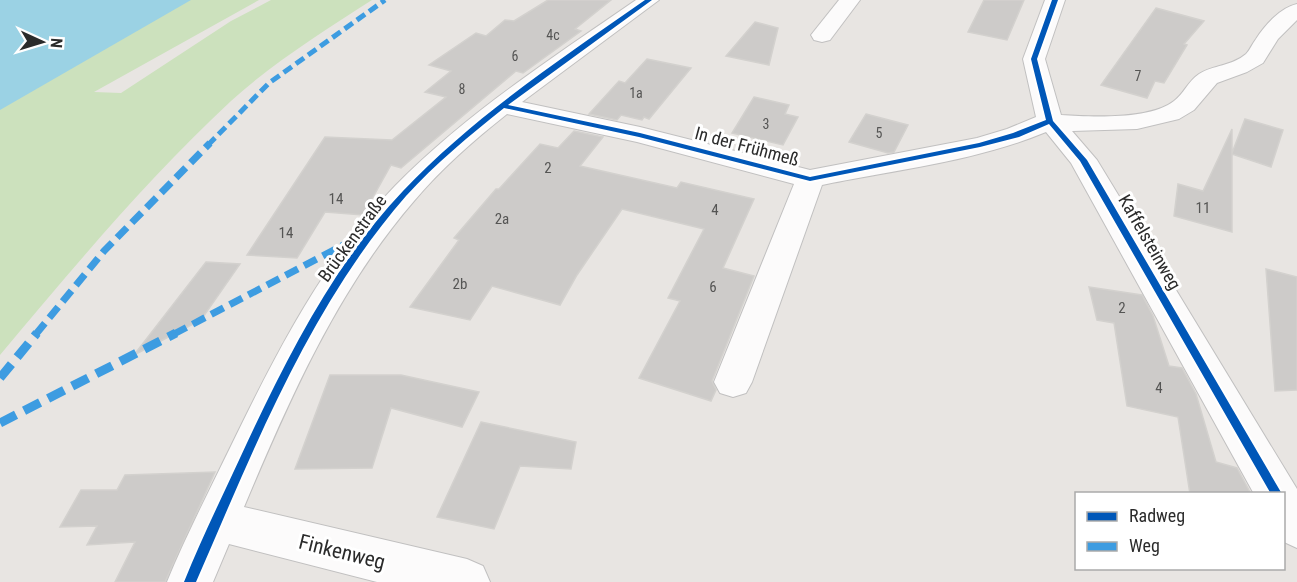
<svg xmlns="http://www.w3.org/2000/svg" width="1297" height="582" viewBox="0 0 1297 582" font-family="'Roboto Condensed',sans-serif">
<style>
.green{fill:#cce1bd}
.water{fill:#9bd2e4}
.building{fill:#cdcbc9;stroke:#d3d1ce;stroke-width:1.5}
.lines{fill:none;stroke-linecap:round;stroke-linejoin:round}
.minor-casing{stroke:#c1c0c0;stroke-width:2}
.minor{fill:#fcfbfb;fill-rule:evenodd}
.quiet-far2{stroke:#3d9ce1;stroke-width:5;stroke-dasharray:10 5;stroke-linecap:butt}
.quiet-far1{stroke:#3d9ce1;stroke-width:7;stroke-dasharray:14 7;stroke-linecap:butt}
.quiet{stroke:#3d9ce1;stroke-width:9;stroke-dasharray:18 9;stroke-linecap:butt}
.cycleway-casing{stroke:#fff;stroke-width:4}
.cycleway{fill:#0057b8;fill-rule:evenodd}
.labels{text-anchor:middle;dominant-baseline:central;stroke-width:6;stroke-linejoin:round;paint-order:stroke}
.far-number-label{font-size:14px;fill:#555554}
.number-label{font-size:15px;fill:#555554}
.street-label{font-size:18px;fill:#2b2b2b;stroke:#fff}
.near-street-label{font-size:21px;fill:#2b2b2b;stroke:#fff}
</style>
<rect width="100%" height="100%" fill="#e8e5e2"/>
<path class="green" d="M178,0H259L94,92L121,93L231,21L271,0H372C324,31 274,62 231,101C147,179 74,267 0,355V106Z"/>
<path class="water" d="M0,0H191L0,110Z"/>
<g class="building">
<path d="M548,0H611L575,29L581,31L523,73L516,71L401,168L391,165L363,215L325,212L297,258L247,255L325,137L392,140L446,97L425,92L451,71L429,65L476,33L486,36L505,20L514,21Z"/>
<path d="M984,0H1024L1007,40L968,32Z"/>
<path d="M1156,8L1204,21L1184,44L1187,45L1164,83L1155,81L1147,98L1101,85Z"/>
<path d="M755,22L778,28L769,65L726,56Z"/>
<path d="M647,59L691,68L649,119L644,117L642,120L621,115L617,120L589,114L619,81L625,83Z"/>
<path d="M754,97L789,105L785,114L798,117L783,145L732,133Z"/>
<path d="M866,114L908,125L894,152L888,153L849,142Z"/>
<path d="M1245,119L1283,130L1271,167L1232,154V232L1174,216L1178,184L1203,191L1232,129V153Z"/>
<path d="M574,131L603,137L580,166L677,188L681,182L754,199L723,268L754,276L712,381L716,390L711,401L639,378L680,301L668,298L704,229L622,209L577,275L560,305L492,286L470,320L410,307L459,240L454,238L496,189H499L540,144L558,148Z"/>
<path d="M206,262L240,264L201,320L134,355Z"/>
<path d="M1266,269L1297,277V390L1275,391Z"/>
<path d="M1089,287L1142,295L1153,316L1169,366L1182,368L1196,394L1216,462L1237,468L1251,494H1190L1178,417L1127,406L1114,323L1097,320Z"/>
<path d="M330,375H401L479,392L462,427L391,408L372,468L295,469Z"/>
<path d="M481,422L576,442L571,469L520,466L494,529L437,517Z"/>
<path d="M215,472L165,582H115L135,542L87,545L97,526L60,527L81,490H117L125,475Z"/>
</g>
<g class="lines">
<defs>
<g id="minor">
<path d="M636,0H659L522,102L640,127L810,170L977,138L1007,129L1036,117L1023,59L1045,0H1065L1045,59L1061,115C1091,117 1150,120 1174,101C1184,94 1188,81 1199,74C1213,65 1232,66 1246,54C1250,50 1252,44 1256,39C1265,25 1280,8 1297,4V20L1278,39L1263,63L1247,72L1217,83L1194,110L1179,119L1137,129L1072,131L1097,160L1297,489V548L1284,542V494H1254L1071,163L1046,132C977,161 895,170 822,185L752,382L746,393L733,397L720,393L714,382L794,184L637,142L507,114C474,140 441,169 414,201C337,290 289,400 244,507L467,559L483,566L490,582H377L229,544L213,582H167C186,536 209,491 231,446C275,355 324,259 395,186C467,113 552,58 636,0Z"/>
<path d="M839,0H860L830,40L822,42L814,40L811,35Z"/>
</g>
</defs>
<use href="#minor" class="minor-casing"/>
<use href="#minor" class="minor"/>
<path class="quiet-far2" d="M208,145L269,83L385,0"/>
<g class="quiet-far1">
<path d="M36,334L104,251L210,143"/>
<path d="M174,334L370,231"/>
</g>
<g class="quiet">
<path d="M0,378L37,333"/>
<path d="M0,423L176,333"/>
</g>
<defs>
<path id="cycleway" d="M645,0H652L508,105L640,133L810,177L979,143L1013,133L1046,120L1031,59L1052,0H1058L1037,59L1053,121L1087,160L1282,494H1271L1080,161L1049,124L1019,137L980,147L810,181L639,137L504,108C470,135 435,164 406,196C309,307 254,449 196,582H184C201,540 221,499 240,458C282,367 333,264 403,191C474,116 561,59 645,0Z"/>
</defs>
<use href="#cycleway" class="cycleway-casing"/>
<use href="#cycleway" class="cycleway"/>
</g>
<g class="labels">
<g class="far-number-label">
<text x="553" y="35">4c</text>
<text x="515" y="56">6</text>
<text x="1138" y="76">7</text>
<text x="462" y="89">8</text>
<text x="636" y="93">1a</text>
<text x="766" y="124">3</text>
<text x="879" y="133">5</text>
</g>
<g class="number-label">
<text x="548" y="168">2</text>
<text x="336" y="199">14</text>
<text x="1203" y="208">11</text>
<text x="715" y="210">4</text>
<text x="502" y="219">2a</text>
<text x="286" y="233">14</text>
<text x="460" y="284">2b</text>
<text x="713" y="287">6</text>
<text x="1122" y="308">2</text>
<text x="1159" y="388">4</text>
</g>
<g class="street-label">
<text transform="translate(747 146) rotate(15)">In der Frühmeß</text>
<text transform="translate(352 238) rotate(-54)">Brückenstraße</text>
<text transform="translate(1150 242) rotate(60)">Kaffelsteinweg</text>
</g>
<g class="near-street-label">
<text transform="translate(342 552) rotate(14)">Finkenweg</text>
</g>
</g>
<rect x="1075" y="492" width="210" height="78" fill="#ffffff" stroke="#aaaaaa" stroke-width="1.5"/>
<rect x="1087" y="512" width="30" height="9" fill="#0057b8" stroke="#aaaaaa" stroke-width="1.5"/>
<text x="1129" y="522" font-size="18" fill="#2b2b2b">Radweg</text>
<rect x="1087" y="542" width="30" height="9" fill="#3d9ce1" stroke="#aaaaaa" stroke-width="1.5"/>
<text x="1129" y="552" font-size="18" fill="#2b2b2b">Weg</text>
<g transform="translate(42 42) rotate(94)" stroke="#ffffff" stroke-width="4.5" paint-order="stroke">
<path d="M0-4.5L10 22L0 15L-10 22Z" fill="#2b2b2b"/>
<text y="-9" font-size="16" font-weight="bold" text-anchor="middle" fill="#2b2b2b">N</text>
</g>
</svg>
